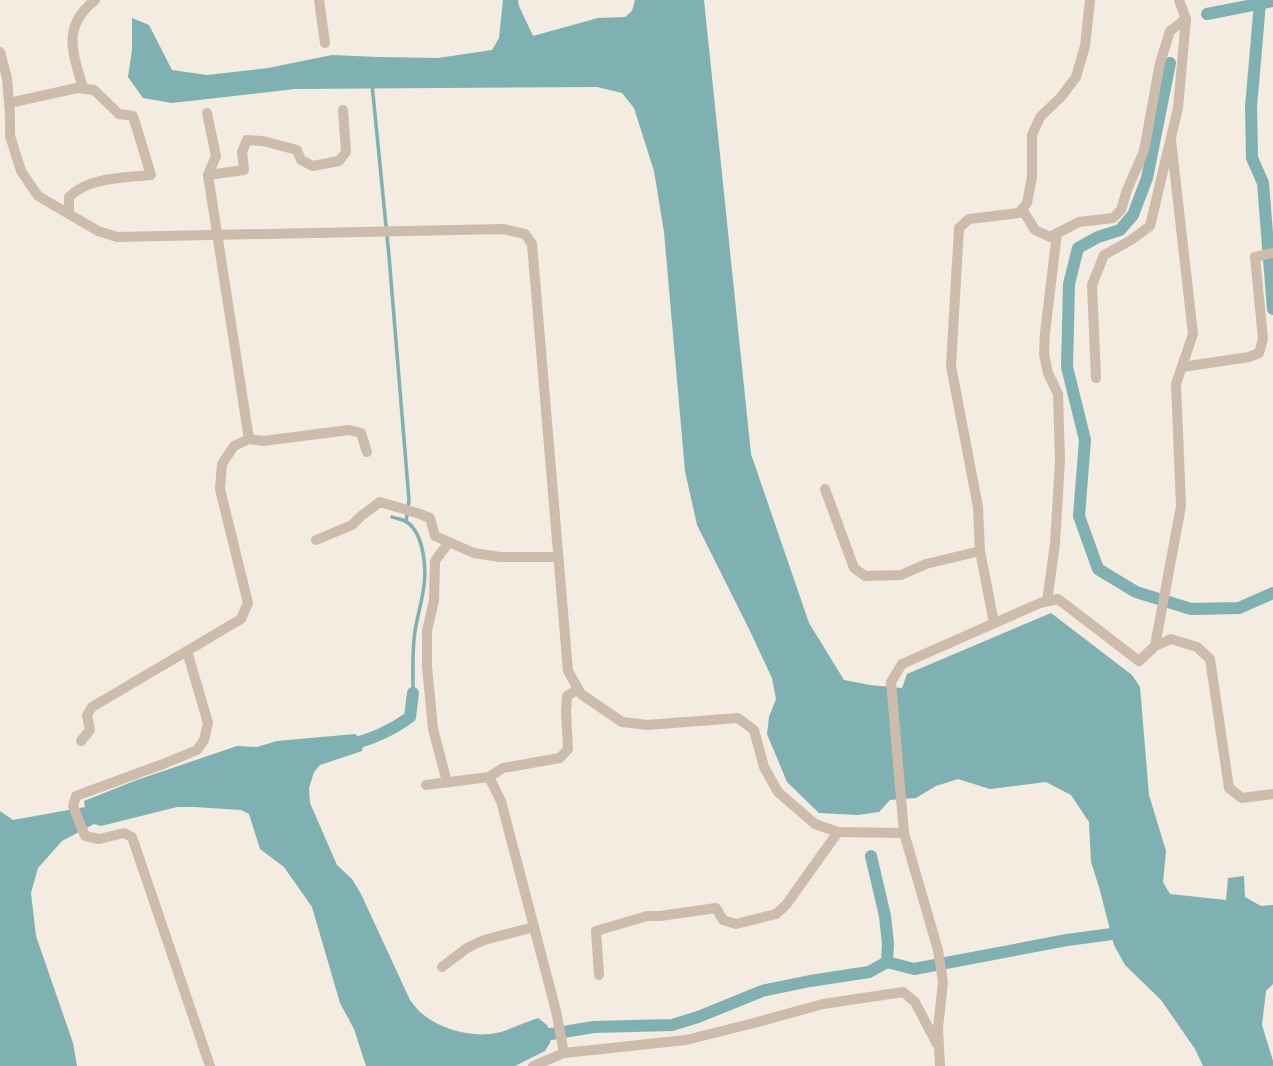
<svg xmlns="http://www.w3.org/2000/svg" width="1273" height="1066" viewBox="0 0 1273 1066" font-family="Helvetica,sans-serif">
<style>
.water{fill:#7fb0b2}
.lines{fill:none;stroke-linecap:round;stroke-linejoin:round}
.stream{stroke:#7fb0b2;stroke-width:3.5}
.canal{stroke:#7fb0b2;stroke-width:12}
.minor{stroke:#cdbbac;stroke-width:10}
</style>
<rect width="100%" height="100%" fill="#f4ebe1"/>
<g class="water">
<path d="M503,0H518L519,6L533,36L598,18L625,17L632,11L635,0H704L751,454L809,623L844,680L870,685L902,688L907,674L1051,613L1132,675L1140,687L1149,795L1166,851L1163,882L1170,894L1226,900L1228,878L1244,876L1245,897L1261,906L1273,905V984L1266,991L1262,1025L1273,1061V1066H1203L1195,1049L1161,1000L1125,965L1114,945L1099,887L1091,862L1089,822L1071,795L1046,782L990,789L958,779L936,786L916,798L890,800L879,812L858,815L819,813L787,782L767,734L769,717L776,699L772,678L750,631L697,525L685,471L664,232L654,171L634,108L622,93L597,87L295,89L172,103L143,98L128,77L132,50V18L149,25L172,70L207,75L268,68L332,55L377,57L438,58L492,50L499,38Z"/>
<path d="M355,734L364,741L362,751L320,765L314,772L309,788L310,803L337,865L352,879L361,894L410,1000C413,1004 416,1008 420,1012C440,1030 474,1039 501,1032C513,1028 526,1022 538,1018L547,1025L551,1033L550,1043L545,1051L515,1066H366L354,1029L340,1003L312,907L284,867L260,849L249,814L241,810L195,807H177L101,826L94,824L62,841L38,868L31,893L36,936L73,1043L77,1066H0V811L13,820L85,807L84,801L137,780L237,746L257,747L277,741Z"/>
</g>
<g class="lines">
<g class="stream">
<path d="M372,84L389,256L409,500L406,522"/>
<path d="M392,517C397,519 403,519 407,522C425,535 427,572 423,592C421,605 417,618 415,631C412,651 413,672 413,693"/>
</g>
<g class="canal">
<path d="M1260,3L1251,107L1252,158L1263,183L1273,309"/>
<path d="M1207,14L1273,1"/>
<path d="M1170,63L1147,178L1133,215L1120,230L1098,237L1078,248L1069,284L1067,367L1085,440L1079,516L1098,569L1136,592L1191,609L1239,608L1273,593"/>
<path d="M348,745C370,740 391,731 410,717L413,693"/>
<path d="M887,962L914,969L1067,940L1127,932"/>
<path d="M537,1038L545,1035L594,1027L672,1025L698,1017L762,991L810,981L869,972L887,962L888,944L885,916L871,856"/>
</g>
<g class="minor">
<path d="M319,0L325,43"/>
<path d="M0,52L7,78L10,115V136L21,171L38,196L98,231L117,237L503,229L525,234L532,244L568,671L581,694L622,722L647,725L738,718L754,730L764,767L778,792L815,824L838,832L904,833"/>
<path d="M83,88C73,53 61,27 95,0"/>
<path d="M9,103L77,88L94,90L119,114L133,116L151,175C123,178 89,177 69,197V214"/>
<path d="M207,113L216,156L208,175"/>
<path d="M1022,209L1035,230L1050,237L1079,222L1113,218L1121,210L1127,190L1144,151L1160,63L1170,31L1186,19"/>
<path d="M1182,367L1249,357L1259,353L1263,339L1255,257L1273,253"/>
<path d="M1096,378L1092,285L1104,255L1131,240L1150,226L1178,108L1186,19L1179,0"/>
<path d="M249,439L208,175L244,170L242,152L247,140L263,141L297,150L301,160L313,166L339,161L346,152L343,110"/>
<path d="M825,489L854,568L865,576L901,575L926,564L980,551"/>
<path d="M316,540L352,525L361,516L380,502L417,513L430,518L435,536L474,553L500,557H558"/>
<path d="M1047,601L1055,544L1060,460L1058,394L1048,373L1044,354L1045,333L1057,233"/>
<path d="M994,623L980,551L978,507L951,366L959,228L969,219L1019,213L1027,203L1032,177V135L1040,117L1061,97L1076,77L1085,46L1090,0"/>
<path d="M1155,646L1181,506L1176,384L1193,334L1171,140"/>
<path d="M81,741L90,730L87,715L92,707L187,651"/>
<path d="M489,777L501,801L556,1011L564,1053"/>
<path d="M447,782L433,729L427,666V631L434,600L435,561L449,542"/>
<path d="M426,785L489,777L503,768L560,758L568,749L566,712L567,696L578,689"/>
<path d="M442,967L467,948L484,940L534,927"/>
<path d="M599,975L596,931L647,916H660L716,908L723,920L736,924L776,914L786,905L838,832"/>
<path d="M210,1066L132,837L124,833L99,839L85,836L73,806L76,796L163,764L197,750L204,740L208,723L187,651L241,619L248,603L220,489L222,464L234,446L249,439L263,441L349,430L361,433L367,452"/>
<path d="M533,1066L564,1053L686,1040L754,1023L823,1004L903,992L915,1002L937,1044"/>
<path d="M940,1066L938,1028L943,982L938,950L904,833L891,682L902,664L1040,603L1058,599L1139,661L1155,646L1171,639L1197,647L1210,659L1229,788L1242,798L1273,794"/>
</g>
</g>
</svg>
